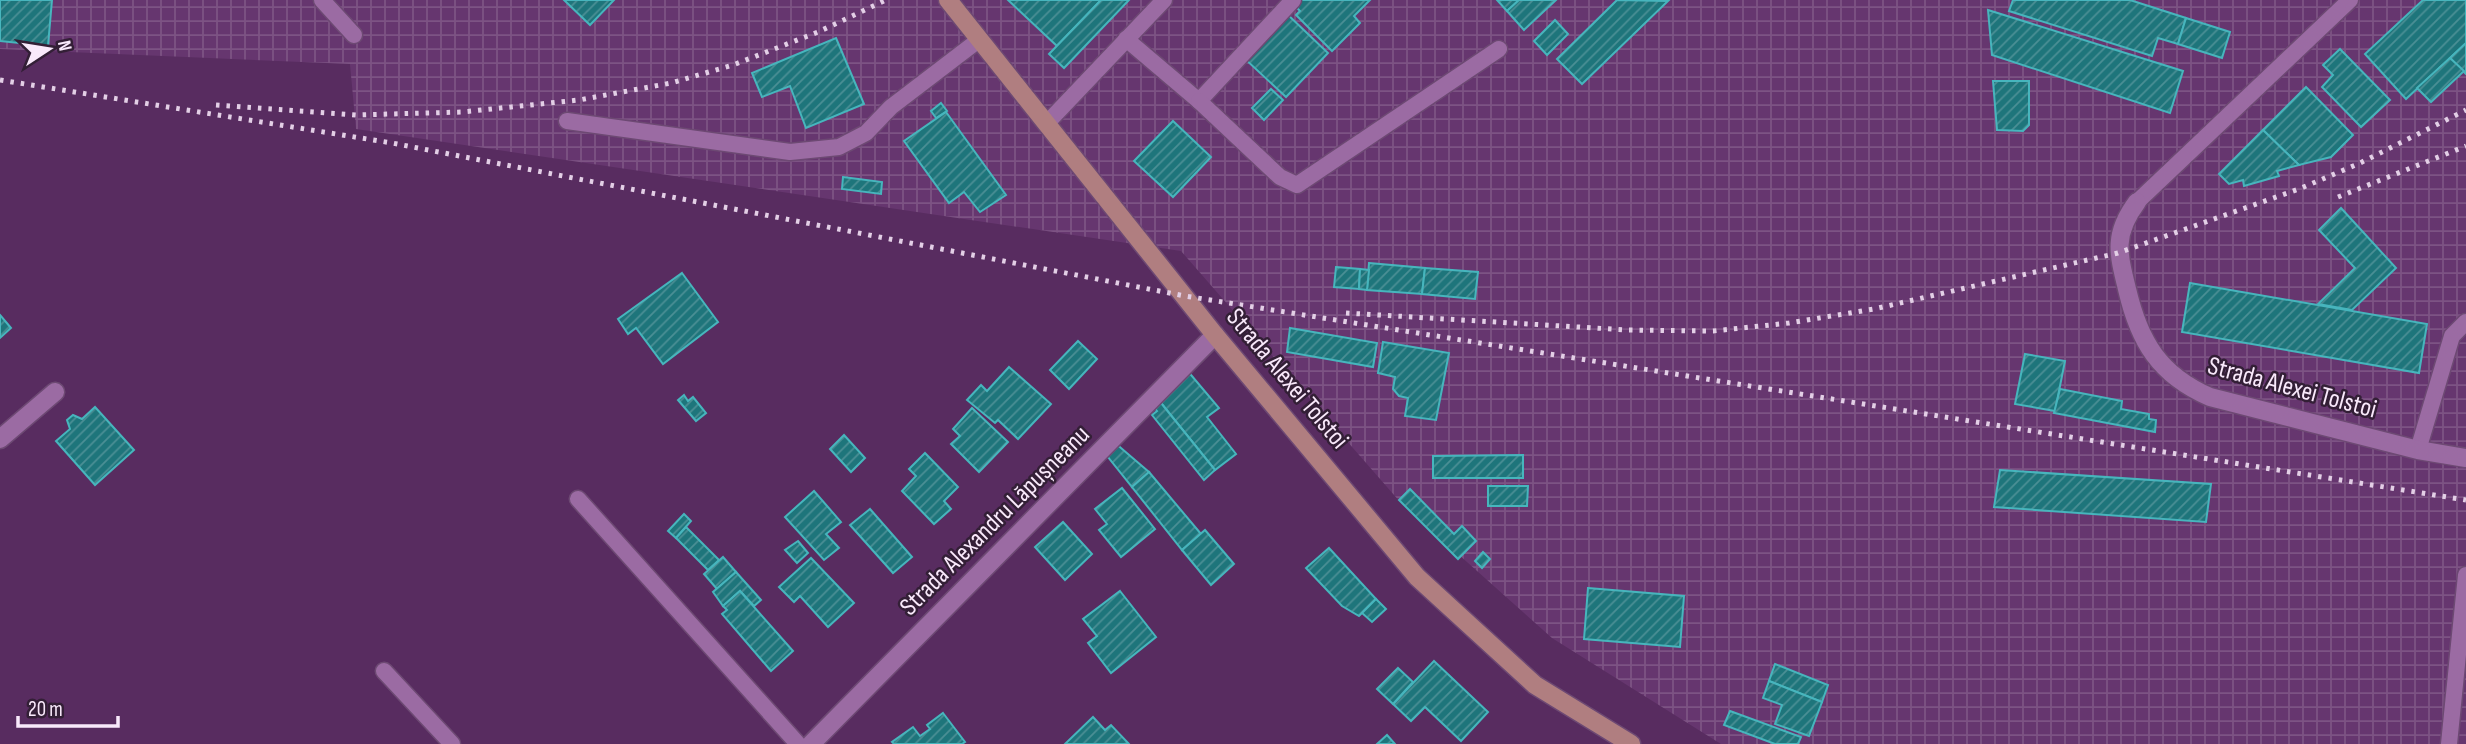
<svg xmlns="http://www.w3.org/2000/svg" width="2466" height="744" viewBox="0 0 2466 744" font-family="'Sofia Sans Condensed',sans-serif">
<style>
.industrial{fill:url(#industrial-grid)}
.building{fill:url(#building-hatch);stroke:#47b5bd;stroke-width:2}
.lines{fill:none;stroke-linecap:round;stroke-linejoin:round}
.lane-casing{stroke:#6d4973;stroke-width:19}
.street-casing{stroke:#6d4973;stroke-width:21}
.secondary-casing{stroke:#6d4973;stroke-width:21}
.lane{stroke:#9b6ba3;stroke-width:16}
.street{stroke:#9b6ba3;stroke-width:18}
.secondary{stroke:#b07e80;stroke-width:18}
.rail{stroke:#e3cfe6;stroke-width:5;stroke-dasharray:3.5 7;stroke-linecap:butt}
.labels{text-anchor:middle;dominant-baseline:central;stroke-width:5;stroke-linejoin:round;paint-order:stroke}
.street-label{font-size:26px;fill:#f9e9fb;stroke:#331f36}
</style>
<defs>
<pattern id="industrial-grid" width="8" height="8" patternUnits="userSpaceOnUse" patternTransform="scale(1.75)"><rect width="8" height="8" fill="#66366f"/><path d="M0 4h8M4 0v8" fill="none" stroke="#7d5384"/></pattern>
<pattern id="building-hatch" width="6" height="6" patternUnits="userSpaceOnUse" patternTransform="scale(1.75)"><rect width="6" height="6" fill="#1e757b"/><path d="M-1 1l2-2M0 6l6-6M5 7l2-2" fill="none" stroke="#4b8f95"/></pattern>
</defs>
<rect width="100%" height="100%" fill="#582c60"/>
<path class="industrial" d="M0,0H2466V744H1721L1552,638L1401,503L1181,251L356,129L350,64L0,49Z"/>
<g class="building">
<path d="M0,0H52L48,46L0,41Z"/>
<path d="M564,0H614L590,25Z"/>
<path d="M1008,0H1101L1057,46Z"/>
<path d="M1101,0H1129L1064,68L1049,54Z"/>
<path d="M1289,0H1370L1354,16L1360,23L1332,51L1296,15L1300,11Z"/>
<path d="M1497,0H1519L1507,11Z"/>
<path d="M1519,0H1556L1524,30L1507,11Z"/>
<path d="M1617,0L1668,1L1582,84L1557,59Z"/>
<path d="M2013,0H2130L2186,18L2178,44L2158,38L2152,56L2009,11Z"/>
<path d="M2423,0H2466V43L2406,99L2365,54Z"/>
<path d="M1988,10L2183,71L2170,113L1992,55Z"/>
<path d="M1286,13L1328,53L1286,97L1244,58Z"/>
<path d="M2186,18L2230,32L2222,58L2178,44Z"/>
<path d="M1555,20L1568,34L1547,55L1534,41Z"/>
<path d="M836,38L864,104L806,128L790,86L762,97L752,73Z"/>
<path d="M2466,43V74L2450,58Z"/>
<path d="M2340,49L2390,100L2361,127L2322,87L2333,75L2323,65Z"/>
<path d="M2450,58L2464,71L2431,102L2417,88Z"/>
<path d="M1993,81H2029V125L2023,131L1997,130Z"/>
<path d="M2306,87L2353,135L2331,157L2299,165L2263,130Z"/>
<path d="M1271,89L1283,100L1264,120L1252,108Z"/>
<path d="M941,103L947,111L936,118L931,111Z"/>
<path d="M946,112L1006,195L980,212L964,192L949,203L904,141Z"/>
<path d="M1173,121L1211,157L1173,197L1134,161Z"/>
<path d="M2263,130L2299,165L2277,171L2279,176L2244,186L2243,180L2229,184L2219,174Z"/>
<path d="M843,177L882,182L881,194L842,189Z"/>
<path d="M2341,208L2396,268L2352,310L2318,304L2355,268L2319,230Z"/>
<path d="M1369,263L1425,268L1422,294L1367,290Z"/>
<path d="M1336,267L1360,269L1359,289L1334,287Z"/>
<path d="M1425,268L1478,272L1475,299L1422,294Z"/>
<path d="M1360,269L1369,270L1367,290L1359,289Z"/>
<path d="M682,273L718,322L663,364L636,328L628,334L618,319Z"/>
<path d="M2190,283L2427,324L2419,373L2182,332Z"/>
<path d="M0,315L11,328L0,338Z"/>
<path d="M1290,328L1377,343L1373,367L1287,352Z"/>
<path d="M1078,341L1097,359L1069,389L1050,370Z"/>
<path d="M1383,342L1449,353L1436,420L1405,416L1408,398L1399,396L1393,389L1395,377L1378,373Z"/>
<path d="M2025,354L2065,361L2055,411L2015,404Z"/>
<path d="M1009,367L1051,404L1018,439L998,420L995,423L967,400L981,385L987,391Z"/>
<path d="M1186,369L1219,408L1207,417L1236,454L1215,470L1157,398Z"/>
<path d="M2060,389L2122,401L2121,409L2149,414V419L2156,420L2155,432L2054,413Z"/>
<path d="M684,395L688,401L693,397L706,413L696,421L678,400Z"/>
<path d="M1157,398L1215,470L1204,480L1152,415L1157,411L1151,403Z"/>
<path d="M95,407L134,450L95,485L56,441L70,429L67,420L73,415L82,419Z"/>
<path d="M972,408L1008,442L979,472L951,444L960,436L953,429Z"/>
<path d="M844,435L865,458L851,472L830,449Z"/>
<path d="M1114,442L1149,472L1132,487L1104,452Z"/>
<path d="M925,453L958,487L944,501L951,509L934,524L902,491L916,476L909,469Z"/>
<path d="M1523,455V478H1433V456Z"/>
<path d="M2000,470L2211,484L2206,522L1994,507Z"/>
<path d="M1149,472L1201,534L1182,550L1132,487Z"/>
<path d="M1488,486H1528L1527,506H1488Z"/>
<path d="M1122,488L1155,529L1121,557L1099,530L1107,524L1095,509Z"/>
<path d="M1410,489L1454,534L1462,526L1476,541L1458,559L1399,500Z"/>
<path d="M814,491L841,522L826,534L839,548L824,560L785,517Z"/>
<path d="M870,509L912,557L893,573L850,525Z"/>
<path d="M684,514L691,521L676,538L668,531Z"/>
<path d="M1063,522L1092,554L1065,580L1035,547Z"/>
<path d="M686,527L719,560L708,570L676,538Z"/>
<path d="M1205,530L1234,564L1211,585L1182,550Z"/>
<path d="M798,541L808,553L797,563L785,550Z"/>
<path d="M1329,548L1376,599L1359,616L1342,606L1306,568Z"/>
<path d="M1483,552L1490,559L1482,568L1475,561Z"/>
<path d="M723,557L736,572L717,589L704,574Z"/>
<path d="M811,558L854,603L828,627L800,596L794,602L779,587Z"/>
<path d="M736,572L761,600L754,606L740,591L723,606L713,592Z"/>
<path d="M1588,588L1684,596L1680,647L1584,639Z"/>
<path d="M740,591L793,651L771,671L722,614L727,610L723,606Z"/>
<path d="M1120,591L1156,637L1111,673L1088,643L1097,636L1083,619Z"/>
<path d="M1376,599L1386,609L1372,622L1362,613Z"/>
<path d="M1434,661L1488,712L1461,741L1425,707L1411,721L1393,704Z"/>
<path d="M1775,664L1828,685L1822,702L1769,681Z"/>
<path d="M1398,668L1413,682L1393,704L1377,689Z"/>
<path d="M1769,681L1822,702L1809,736L1775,724L1782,705L1763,698Z"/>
<path d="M1730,711L1801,737L1798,744H1775L1724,725Z"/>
<path d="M943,713L965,742L962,744H894L892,742L913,727L920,736L930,729L927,725Z"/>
<path d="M1093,717L1105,730L1111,725L1129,744H1065Z"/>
<path d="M1387,735L1395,744H1377Z"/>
</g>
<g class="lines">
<defs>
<g id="lane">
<path d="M322,0L354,35"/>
<path d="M1126,39L1199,101L1293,0"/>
<path d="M1199,101L1280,177L1297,185L1499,49"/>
<path d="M567,121L790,152L839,147L866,133L891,107L980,39"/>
<path d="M1047,123L1164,0"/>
<path d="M2137,202L2350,0"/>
<path d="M2418,450L2452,336L2466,322"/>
<path d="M578,499L798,744"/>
<path d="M384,671L452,744"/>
<path d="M2449,744L2466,575"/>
</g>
<g id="street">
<path d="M2137,202C2113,234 2118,253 2127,289C2139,341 2159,375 2210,397L2418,450L2466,458"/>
<path d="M0,439L55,392"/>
<path d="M811,744L1215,335"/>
</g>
<path id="secondary" d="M948,0L1215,335L1417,577L1535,685L1631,744"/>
</defs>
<use href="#lane" class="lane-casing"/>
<use href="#street" class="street-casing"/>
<use href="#secondary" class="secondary-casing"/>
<use href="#lane" class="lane"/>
<use href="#street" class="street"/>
<use href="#secondary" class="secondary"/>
<g class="rail">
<path d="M0,80L392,143L1185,296L2466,500"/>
<path d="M216,105L356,115L462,112L579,100L671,83L733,65L818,32L886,0"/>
<path d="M2338,197L2466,146"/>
<path d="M1346,313L1628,330L1713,331L1789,323L1874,309L2118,253L2299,189L2358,164L2466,110"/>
</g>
</g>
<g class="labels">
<g class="street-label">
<text transform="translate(1287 379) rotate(50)">Strada Alexei Tolstoi</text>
<text transform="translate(2292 388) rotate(15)">Strada Alexei Tolstoi</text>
<text transform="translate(995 521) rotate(-45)">Strada Alexandru Lăpușneanu</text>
</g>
</g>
<g transform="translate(49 49) rotate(78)" stroke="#331f36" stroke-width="5" paint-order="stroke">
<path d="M0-5L12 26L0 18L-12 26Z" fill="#f9e9fb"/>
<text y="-10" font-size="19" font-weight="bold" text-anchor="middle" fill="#f9e9fb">N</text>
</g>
<path d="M18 716v10h100v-10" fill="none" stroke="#f9e9fb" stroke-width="3.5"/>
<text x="28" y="716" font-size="21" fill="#f9e9fb" stroke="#331f36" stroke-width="5" paint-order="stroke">20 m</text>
</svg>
